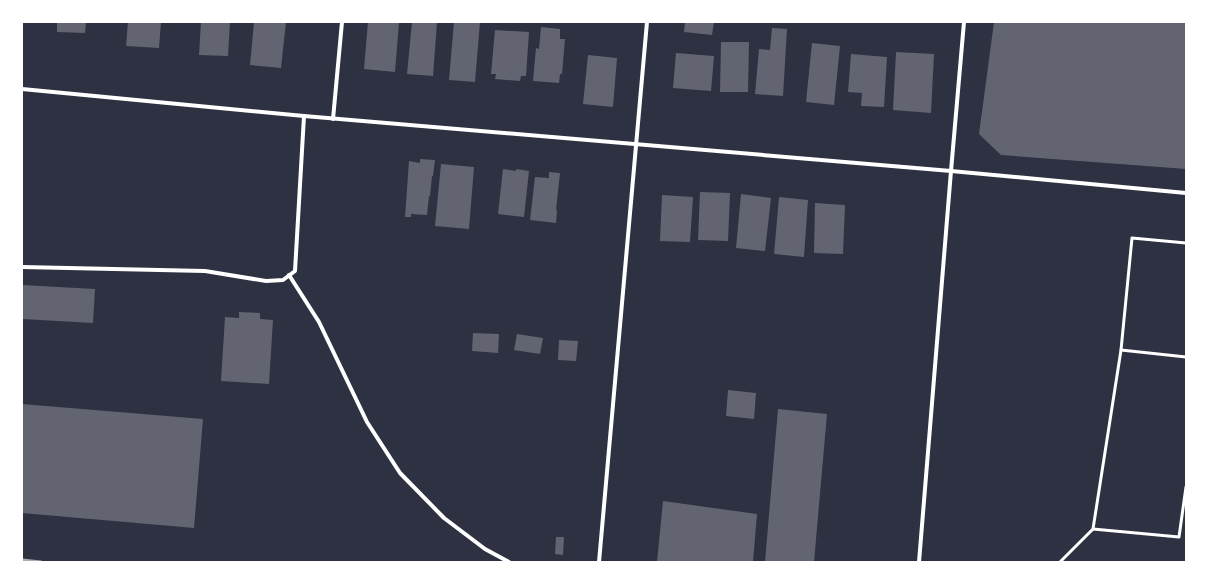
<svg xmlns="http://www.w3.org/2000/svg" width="1208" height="584" viewBox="0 0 1208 584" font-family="'Fira Sans',sans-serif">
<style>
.building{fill:#626471}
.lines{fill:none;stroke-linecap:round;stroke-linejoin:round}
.service{stroke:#fff;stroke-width:3}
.minor{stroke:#fff;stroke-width:4}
.rail{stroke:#abadb3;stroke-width:3}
</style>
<rect width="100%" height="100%" fill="#2d3142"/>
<g class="building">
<path d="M57,22H86L85,33L57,32Z"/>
<path d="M128,22H161L159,48L126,46Z"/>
<path d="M201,22H230L228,56L199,55Z"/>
<path d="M254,22H286L281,68L250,65Z"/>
<path d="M368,22H399L395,72L364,69Z"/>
<path d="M412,22H437L433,76L407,74Z"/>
<path d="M454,22H480L475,82L449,80Z"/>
<path d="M685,22H714L712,35L684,32Z"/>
<path d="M994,22H1186V169L1001,155L979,134Z"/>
<path d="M541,27L560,29V39H565L562,74H560L559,83L533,81L536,48L539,49Z"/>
<path d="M772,28L787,29L783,96L755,94L759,49L770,50Z"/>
<path d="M495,30L529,32L526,76H521L520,81L495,79L496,74H491Z"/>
<path d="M721,42H749L748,92H720Z"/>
<path d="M812,43L840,46L834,105L806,102Z"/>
<path d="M896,52L934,54L931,113L893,110Z"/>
<path d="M676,53L714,56L711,91L673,88Z"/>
<path d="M851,54L887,57L884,107L861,106L862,93L848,92Z"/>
<path d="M588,55L617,58L613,107L583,104Z"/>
<path d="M420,159L435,160L433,176H432L430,196H429L427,215L411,214V217H405L409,161L420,163Z"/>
<path d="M441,164L474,167L469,229L435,226Z"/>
<path d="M503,169L516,171V169L529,171L524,217L498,214Z"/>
<path d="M549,172L560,173L556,210H557L556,223L530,220L535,177L549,178Z"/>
<path d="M700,192L730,193L728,241L698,240Z"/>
<path d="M741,194L771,198L765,251L736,248Z"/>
<path d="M662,195L693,197L690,242L660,241Z"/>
<path d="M779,197L808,200L804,257L774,254Z"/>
<path d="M815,203L845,205L843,254L814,253Z"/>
<path d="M22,285L95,289L93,323L22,319Z"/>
<path d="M239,312L260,313V319L273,320L269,384L221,381L225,317L239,318Z"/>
<path d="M473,333L499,334L498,353L472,351Z"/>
<path d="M517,334L543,338L540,354L514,350Z"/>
<path d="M559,340L578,341L576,361L558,360Z"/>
<path d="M728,390L756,393L754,419L726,416Z"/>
<path d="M22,404L203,419L194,528L22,513Z"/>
<path d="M778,409L827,414L814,562H765Z"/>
<path d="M663,501L757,514L753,562H657Z"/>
<path d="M556,537H564L563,555L555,554Z"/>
</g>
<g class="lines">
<g class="service">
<path d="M1121,350L1186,357"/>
<path d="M1093,529L1179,537L1186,487"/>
<path d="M1060,562L1093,529L1121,350L1132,238L1186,243"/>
</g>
<g class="minor">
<path d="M22,89L304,116L951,171L1186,193"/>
<path d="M333,119L342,22"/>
<path d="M22,267L205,271L266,281L283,280L295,271L304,116"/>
<path d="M289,275L319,322L367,422L400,473L444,518L485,549L509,562"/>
<path d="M599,562L647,22"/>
<path d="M919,562L951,171L964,22"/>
</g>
<path class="rail" d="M22,560L41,562"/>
</g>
<rect width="1208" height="584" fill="none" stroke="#ffffff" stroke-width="46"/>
</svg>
